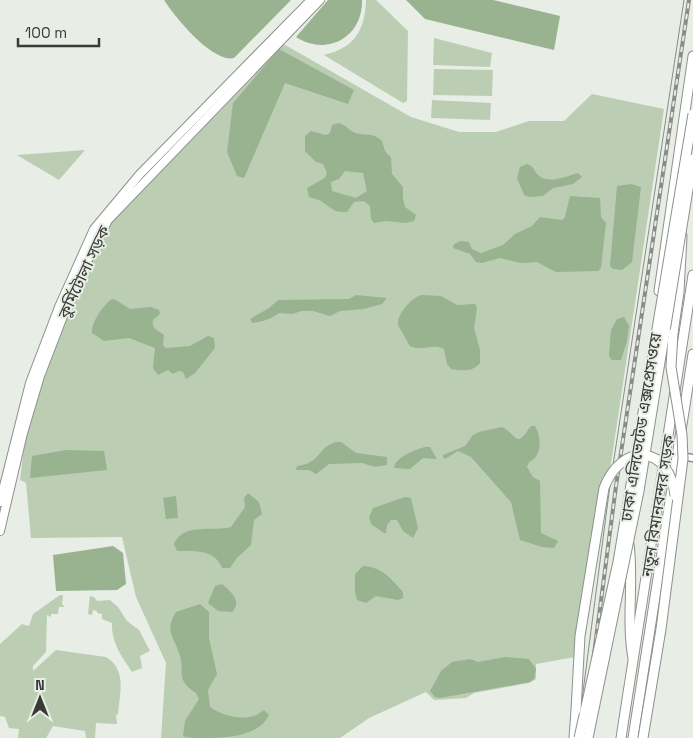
<svg xmlns="http://www.w3.org/2000/svg" width="693" height="738" viewBox="0 0 693 738" font-family="'Space Grotesk','Noto Sans Bengali',sans-serif">
<style>
.green{fill:#bbceb3}
.water{fill:#99b28f;fill-rule:evenodd}
.lines{fill:none;stroke-linecap:round;stroke-linejoin:round}
.minor-casing{stroke:#8d918b;stroke-width:9}
.major-casing{stroke:#8d918b;stroke-width:10}
.highway-casing{stroke:#8d918b;stroke-width:11}
.minor{stroke:#fff;stroke-width:6}
.major{stroke:#fff;stroke-width:8}
.highway{stroke:#fff;stroke-width:9}
.tram{stroke:#898c88;stroke-width:1}
.rail-casing{stroke:#898c88;stroke-width:4}
.rail{stroke:#e8ede6;stroke-width:2;stroke-dasharray:5.5;stroke-linecap:butt}
.highway-bridge-casing{stroke:#8d918b;stroke-width:11;stroke-linecap:butt}
.highway-bridge{stroke:#fff;stroke-width:9}
.labels{text-anchor:middle;dominant-baseline:central;stroke-width:4;stroke-linejoin:round;paint-order:stroke}
.street-label{font-size:16px;fill:#3a3b39;stroke:#e8ede6}
</style>
<rect width="100%" height="100%" fill="#e8ede6"/>
<g class="green">
<path d="M366,0H376L408,31L407,101L403,103L324,55C354,48 365,31 366,0Z"/>
<path d="M434,38L492,53L490,67L433,65Z"/>
<path d="M280,42L411,117L459,132H496L529,121H564L592,94L664,109L583,651L575,657L536,664V679L529,683L474,693L466,698L434,700L426,692L369,718L340,738H161L166,663L136,597L122,537L31,538L26,483L20,480L26,430L65,318L106,228Z"/>
<path d="M434,69L493,70L492,96L433,95Z"/>
<path d="M432,100L491,103L490,120L431,118Z"/>
<path d="M85,150L59,180L17,155Z"/>
<path d="M60,595H63L62,604L65,607H59L58,614H51V617L47,615L46,652L33,666V671L56,650L106,657C127,670 120,693 118,714L116,715L117,724L96,723L95,738H86L85,731L53,726L46,738H18L19,729L9,728L5,717L0,716V644L22,624L29,626L33,614Z"/>
<path d="M90,596L94,597L97,601L110,600L118,607L127,621L139,630L150,651L140,656L142,668L132,672C122,657 111,642 112,623L102,619V614L97,613V611L93,610L92,615L88,614Z"/>
</g>
<g class="water">
<path d="M164,0H291L234,58C212,63 175,17 164,0Z"/>
<path d="M328,0H362C363,37 327,57 296,37Z"/>
<path d="M406,0H493L560,16L554,50L425,19Z"/>
<path d="M279,49L354,90L348,104L285,83L244,178L237,176L227,152L233,103Z"/>
<path d="M339,123C345,125 347,128 352,131C362,138 371,130 382,141L385,151L391,158L392,174L403,187V199L405,207L416,215L414,221L406,223L386,221L374,223L371,219L370,206L364,201L354,202L347,212C336,213 332,209 324,203C320,199 314,199 309,197L307,188L325,178L327,173L323,164L316,162L305,151V136L311,131L326,135L330,133L332,125ZM345,171L363,173L367,191L356,198L332,191L331,182L339,179Z"/>
<path d="M527,164C534,166 534,171 538,175C548,185 567,176 578,173L582,177L573,184L553,188L543,196L529,197L524,195L517,178L520,167Z"/>
<path d="M631,184L641,187L632,262L622,270L613,269L610,266L617,186Z"/>
<path d="M570,196L600,198L601,217L606,223L601,268L598,271L556,272L537,262L521,263L500,258L482,263L476,262L470,254L453,248L454,244L461,241L469,242L472,249L481,253L503,245L515,234L532,226L540,217L562,220L565,217Z"/>
<path d="M356,295L387,298L382,304L364,309L340,311L330,316L313,311H301L293,314L279,313C271,319 262,322 252,323L250,319L269,308L278,300L349,299Z"/>
<path d="M421,295L441,296L457,305L475,304L477,308L474,328L480,350V363C473,372 462,371 451,369L447,364L444,349C432,343 422,352 410,346C408,342 399,327 398,325C397,313 412,298 421,295Z"/>
<path d="M114,299L130,309L151,307L159,310L160,314L153,320C151,329 158,330 164,335L163,345L166,348L190,346L208,336L214,338L215,348L195,373L186,379L183,372L179,371L173,374L168,370L158,375L153,368L155,348L129,338L104,341L92,333C91,322 103,307 110,300Z"/>
<path d="M624,317L629,326L627,341L621,360H612L609,356L611,330L617,319Z"/>
<path d="M531,426H535C542,437 542,457 529,462L527,467L533,477L540,481L541,533L558,541L554,548L542,547L520,540L511,502L471,457L458,451L445,459L443,457V455L465,446L473,435L479,432L502,427C519,436 515,449 531,426Z"/>
<path d="M336,442H341L356,453L387,457V465L375,467L362,463L329,464L316,474L309,470H296L297,466C322,463 316,448 336,442Z"/>
<path d="M425,447H430L437,459L423,458L410,469L394,468C395,457 415,450 425,447Z"/>
<path d="M66,450L104,451L107,470L30,478L32,456Z"/>
<path d="M248,493L259,502L262,514L254,520L251,545L237,558L230,568H222C215,549 195,551 177,551L174,544C183,522 214,532 231,527L245,507L244,498Z"/>
<path d="M176,496L178,518L166,519L163,498Z"/>
<path d="M405,497L411,498L418,528L413,538L403,531L397,520H391L387,525L386,533H384L371,524L369,517L373,508Z"/>
<path d="M113,546L123,553L126,584L117,590L56,591L53,555Z"/>
<path d="M363,566C383,567 391,579 403,592V598L398,600L376,596L366,603L357,600L355,592V574Z"/>
<path d="M222,584C230,591 243,601 232,612L218,611L208,603L215,586Z"/>
<path d="M200,604L209,612V638L217,674L208,690L210,707C225,717 249,723 264,710L269,715C258,738 223,738 201,738C195,738 187,738 183,736L185,721L199,699L196,693C174,679 186,672 179,653C174,637 164,631 176,612Z"/>
<path d="M505,657L529,659L536,669L534,679L530,682L440,698L435,697L430,691L441,671L452,662L470,659L478,662Z"/>
</g>
<g class="lines">
<defs>
<path id="minor" d="M679,456L693,458"/>
<g id="major">
<path d="M0,502L30,383L59,307L94,229L140,174L311,0"/>
<path d="M0,531L23,433L40,376L75,285L108,220L320,0"/>
</g>
<g id="highway">
<path d="M659,291L693,56"/>
<path d="M673,333L679,292L682,236"/>
<path d="M629,544C634,582 626,620 633,658"/>
<path d="M574,738L576,710"/>
<path d="M621,738L693,275"/>
<path d="M633,738L693,354"/>
</g>
</defs>
<use href="#minor" class="minor-casing"/>
<use href="#major" class="major-casing"/>
<use href="#highway" class="highway-casing"/>
<use href="#minor" class="minor"/>
<use href="#major" class="major"/>
<use href="#highway" class="highway"/>
<path class="tram" d="M577,738L610,485L684,0"/>
<defs>
<path id="rail" d="M583,738L616,486L689,0"/>
</defs>
<use href="#rail" class="rail-casing"/>
<use href="#rail" class="rail"/>
<defs>
<g id="highway-bridge">
<path d="M576,710L580,636L604,488C622,441 670,445 675,496"/>
<path d="M579,738L618,562L693,114"/>
<path d="M588,738L639,491L693,159"/>
<path d="M643,738L661,629L683,459L682,435L671,367L673,333"/>
</g>
</defs>
<use href="#highway-bridge" class="highway-bridge-casing"/>
<use href="#highway-bridge" class="highway-bridge"/>
</g>
<g class="labels">
<g class="street-label">
<text transform="translate(84 272) rotate(-65)">কুর্মিটোলা সড়ক</text>
<text transform="translate(641 427) rotate(-81)">ঢাকা এলিভেটেড এক্সপ্রেসওয়ে</text>
<text transform="translate(658 506) rotate(-81)">নতুন বিমানবন্দর সড়ক</text>
</g>
</g>
<g transform="translate(40 698)" stroke="#e8ede6" stroke-width="4" paint-order="stroke">
<path d="M0-4L9 19L0 12L-9 19Z" fill="#3a3b39"/>
<text y="-8" font-size="14" font-weight="bold" text-anchor="middle" fill="#3a3b39">N</text>
</g>
<path d="M18 38v8h81v-8" fill="none" stroke="#3a3b39" stroke-width="2.5"/>
<text x="25" y="38" font-size="15" fill="#3a3b39" stroke="#e8ede6" stroke-width="4" paint-order="stroke">100 m</text>
</svg>
